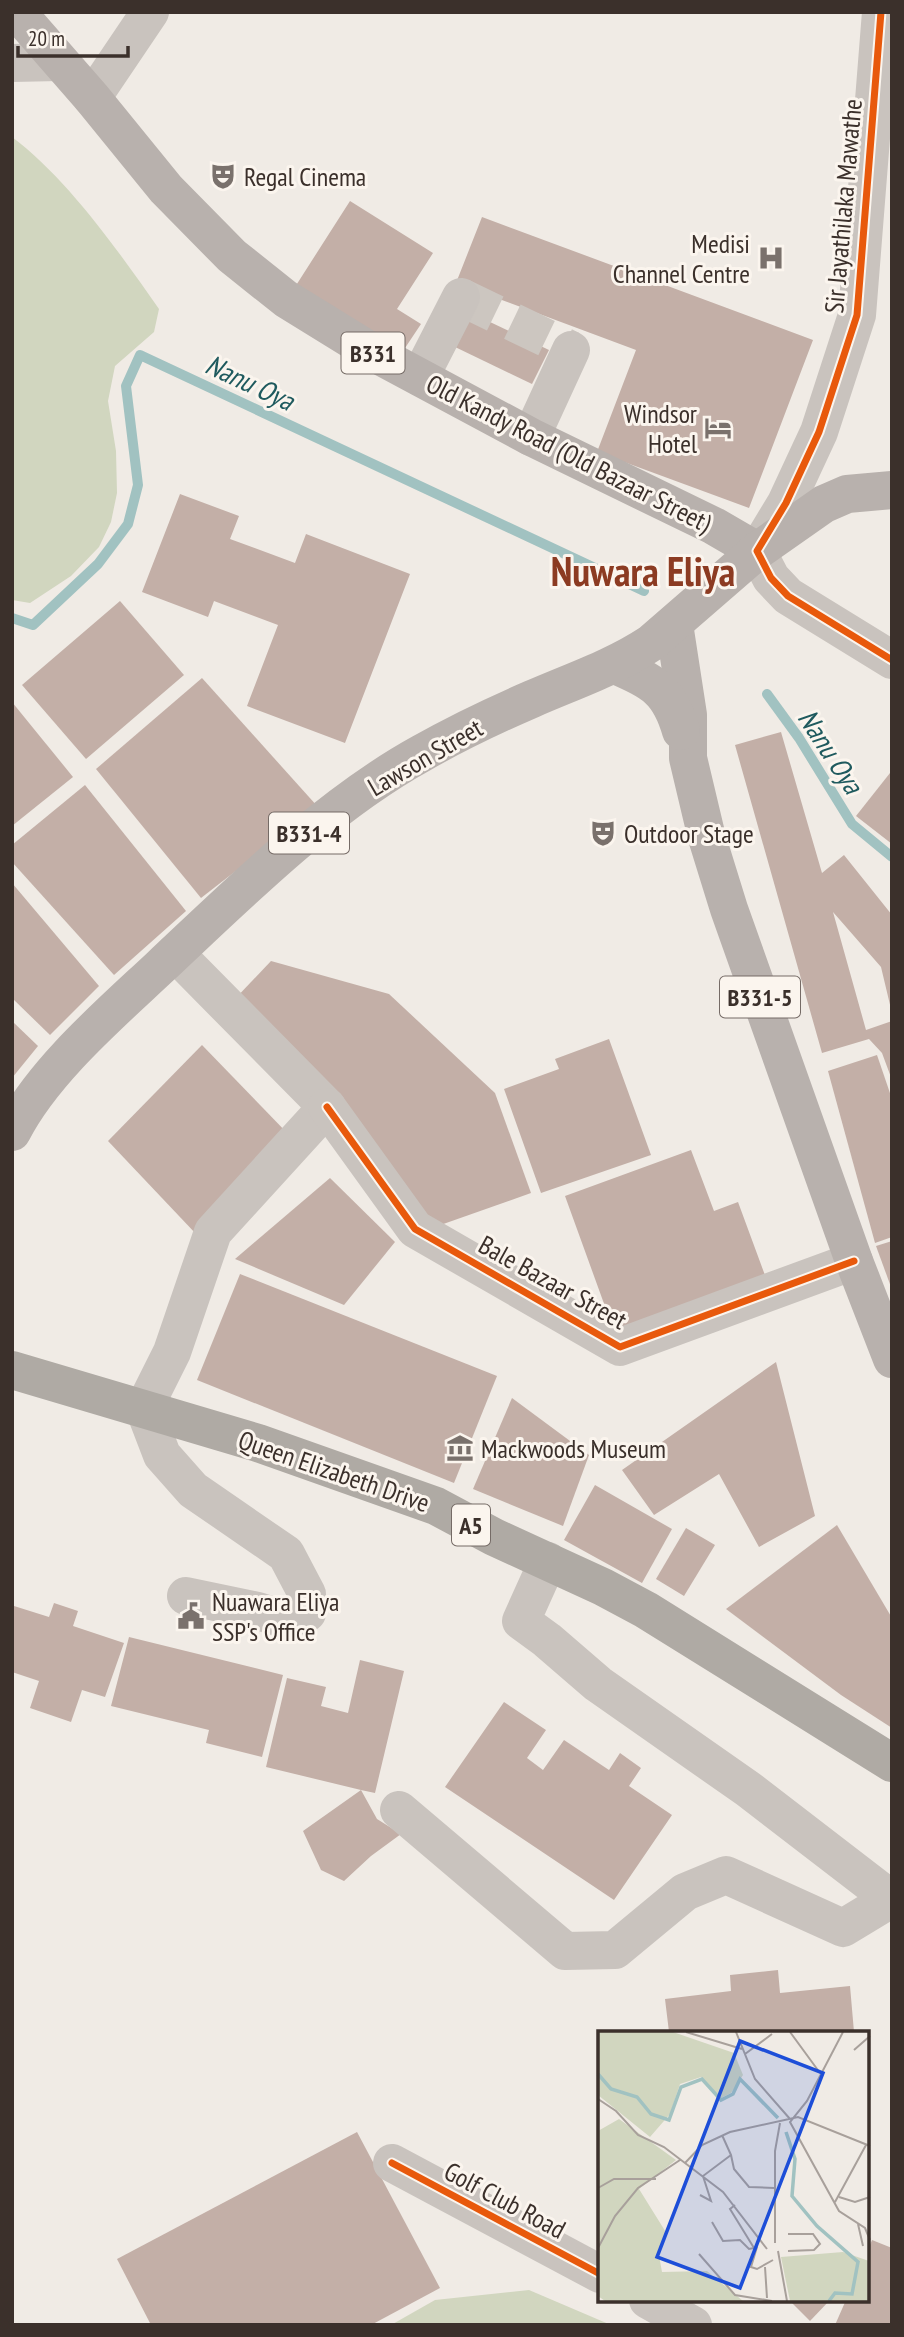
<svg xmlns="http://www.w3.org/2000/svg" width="904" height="2337" viewBox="0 0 904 2337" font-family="'PT Sans Narrow',sans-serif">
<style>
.green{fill:#d1d6bf}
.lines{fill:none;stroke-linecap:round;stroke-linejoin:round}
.stream{stroke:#a1c2c1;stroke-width:10}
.building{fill:#c3afa7}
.minor-tunnel{stroke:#ccc6c0;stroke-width:38;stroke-dasharray:38 19;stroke-linecap:butt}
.minor{stroke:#c9c3be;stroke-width:38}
.major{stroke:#b8b1ad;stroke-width:38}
.highway{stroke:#afaaa4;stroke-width:38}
.cycleway-casing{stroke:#fbf5ee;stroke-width:11}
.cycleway{stroke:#e8590c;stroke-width:7}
.labels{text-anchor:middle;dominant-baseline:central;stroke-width:6;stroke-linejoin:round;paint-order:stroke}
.shield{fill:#fbf5ee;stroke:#756b66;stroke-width:2}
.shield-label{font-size:24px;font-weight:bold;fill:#3b302b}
.poi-label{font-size:26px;fill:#3b302b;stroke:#fbf5ee;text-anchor:start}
.street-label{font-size:26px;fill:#3b302b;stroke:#fbf5ee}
.water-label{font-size:28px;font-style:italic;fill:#1f5a5e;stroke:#fbf5ee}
.town-label{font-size:40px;font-weight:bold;fill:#8c3b22;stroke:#fbf5ee}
.inset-river{fill:none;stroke:#a1c2c1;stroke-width:3.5}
.inset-road{fill:none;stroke:#a8a09b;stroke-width:2}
.view{fill:#1d4ed8;fill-opacity:0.15;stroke:#1d4ed8;stroke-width:3.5}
.inset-edge{fill:none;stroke:#3b302b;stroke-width:3.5}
</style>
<rect width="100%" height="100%" fill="#f0ebe5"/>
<g class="green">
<path d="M12,137C68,179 119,252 159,309L154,332L115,366L108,401L116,451L117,493L111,522L99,547L71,576L30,603L12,600Z"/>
<path d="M529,2290L611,2325H391L435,2300Z"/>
</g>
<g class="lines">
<g class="stream">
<path d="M12,618L33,625L98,564L128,524L138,485L126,386L140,355L644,591"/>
<path d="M767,694L799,738L852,824L892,857"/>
</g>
</g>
<g class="building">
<path d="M350,201L433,253L397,309L421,324L401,354L295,287Z"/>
<path d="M482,217L813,340L749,508L597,452L636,350L456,283Z"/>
<path d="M469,312L549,350L532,384L453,346Z"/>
<path d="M180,494L239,516L230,539L295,563L306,534L410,574L345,743L247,706L278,625L214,601L208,617L142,592Z"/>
<path d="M120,601L184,675L86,759L22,685Z"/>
<path d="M202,678L318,807L201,898L96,769Z"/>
<path d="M12,702L73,777L12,826Z"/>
<path d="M781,732L822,873L844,855L892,915L891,1009L881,967L833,912L866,1030L892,1021V1080L882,1053L869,1039L822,1053L735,745Z"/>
<path d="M890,773L892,774V844L856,816Z"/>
<path d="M85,785L186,911L114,975L12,862V845Z"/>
<path d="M12,883L99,986L50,1035L12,998Z"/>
<path d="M271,961L389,994L495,1093L531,1193L432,1228L233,1001Z"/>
<path d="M12,1021L38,1046L12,1078Z"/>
<path d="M609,1039L651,1155L541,1193L504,1089L559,1069L555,1059Z"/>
<path d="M202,1045L291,1137L197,1235L108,1141Z"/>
<path d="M877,1055L892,1099V1237L875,1243L828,1071Z"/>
<path d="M691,1150L714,1211L738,1202L766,1278L615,1334L565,1196Z"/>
<path d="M330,1178L395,1242L344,1305L235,1259Z"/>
<path d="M892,1241V1287H891L876,1246Z"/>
<path d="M240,1274L497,1376L454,1483L197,1380Z"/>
<path d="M776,1362L815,1516L759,1547L719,1474L654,1515L622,1470Z"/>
<path d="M512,1398L589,1455L563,1526L473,1489Z"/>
<path d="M595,1485L672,1529L642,1583L564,1540Z"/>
<path d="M837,1525L892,1618V1728L841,1695L726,1609Z"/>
<path d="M686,1528L715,1545L684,1596L656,1579Z"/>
<path d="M54,1603L78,1611L73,1626L124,1643L105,1697L82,1690L71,1722L30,1708L39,1681L12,1672V1612L14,1606L49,1617Z"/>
<path d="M129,1637L283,1675L262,1757L206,1743L209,1730L111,1706Z"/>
<path d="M360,1660L404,1671L375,1793L361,1790L377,1819L401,1834L371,1856L344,1881L321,1870L303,1831L361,1790L266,1767L287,1678L326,1687L321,1706L348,1713Z"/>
<path d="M504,1702L546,1730L527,1758L543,1770L564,1740L609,1770L620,1753L641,1768L629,1786L672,1815L614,1900L445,1787Z"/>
<path d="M778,1970L780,1993L850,1986L854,2032H669L665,1999L731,1991L730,1975Z"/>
<path d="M357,2132L440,2288L371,2325H151L117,2259Z"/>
<path d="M872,2240L892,2248V2325H835L846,2300H867V2252Z"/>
<path d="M789,2300H830L810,2321Z"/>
</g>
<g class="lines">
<path class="minor-tunnel" d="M461,297L571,350"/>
<g class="minor">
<path d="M881,12L857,315L819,432L786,503L757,551L771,578L788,596L892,660"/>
<path d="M12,63L59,62"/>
<path d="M92,98L150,12"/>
<path d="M420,377L461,297"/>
<path d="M531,437L571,350"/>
<path d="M175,953L327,1107L213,1232L172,1352L144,1408L162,1455L193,1490L286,1554L307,1594V1613L286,1620L258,1611L186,1596"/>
<path d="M327,1107L415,1229L620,1347L854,1261"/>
<path d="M399,1810L565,1951L615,1950L685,1892L726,1875L843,1928L891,1899L748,1789L598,1684L547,1640L521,1621L548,1561"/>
<path d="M392,2163L600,2274"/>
<path d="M648,2300L693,2325"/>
</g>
<g class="major">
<path d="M17,12L92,98L166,189L232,256L286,299L367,349L531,437L714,526L757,551"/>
<path d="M674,624L688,715V758L707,838L729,909L854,1261L892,1359"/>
<path d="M615,665C653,682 669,689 681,731"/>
<path d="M12,1132C43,1071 111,1013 160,967C239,893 327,805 422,753C457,733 495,715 532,699C573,681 613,668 651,643L757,551L824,504L847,494L892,490"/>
</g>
<path class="highway" d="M12,1370L258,1443L436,1506L494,1537L603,1587L646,1610L892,1763"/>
<defs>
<g id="cycleway">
<path d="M881,12L857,315L819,432L786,503L757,551L771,578L788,596L892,660"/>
<path d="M327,1107L415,1229L620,1347L854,1261"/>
<path d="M392,2163L600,2274"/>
</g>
</defs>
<use href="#cycleway" class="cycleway-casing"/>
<use href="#cycleway" class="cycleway"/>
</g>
<defs>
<symbol id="theatre-bare" viewBox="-9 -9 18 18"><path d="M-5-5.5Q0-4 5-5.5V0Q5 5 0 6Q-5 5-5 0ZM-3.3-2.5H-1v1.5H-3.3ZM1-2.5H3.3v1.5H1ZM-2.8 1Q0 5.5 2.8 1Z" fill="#7a716c" stroke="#fbf5ee" stroke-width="2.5" paint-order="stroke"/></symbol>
<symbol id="hospital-bare" viewBox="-9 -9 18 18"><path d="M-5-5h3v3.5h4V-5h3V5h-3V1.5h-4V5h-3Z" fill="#7a716c" stroke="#fbf5ee" stroke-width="2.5" paint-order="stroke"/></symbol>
<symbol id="hotel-bare" viewBox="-9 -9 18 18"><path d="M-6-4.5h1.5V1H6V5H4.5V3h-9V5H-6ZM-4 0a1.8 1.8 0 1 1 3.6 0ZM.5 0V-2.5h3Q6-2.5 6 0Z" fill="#7a716c" stroke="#fbf5ee" stroke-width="2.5" paint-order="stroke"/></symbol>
<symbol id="museum-bare" viewBox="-9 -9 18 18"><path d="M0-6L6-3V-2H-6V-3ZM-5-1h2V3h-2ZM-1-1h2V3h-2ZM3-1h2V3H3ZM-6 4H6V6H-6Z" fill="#7a716c" stroke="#fbf5ee" stroke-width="2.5" paint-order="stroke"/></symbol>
<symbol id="civic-bare" viewBox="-9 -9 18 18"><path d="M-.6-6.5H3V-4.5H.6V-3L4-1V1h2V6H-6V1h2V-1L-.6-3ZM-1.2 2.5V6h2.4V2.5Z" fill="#7a716c" stroke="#fbf5ee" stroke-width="2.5" paint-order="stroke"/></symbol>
</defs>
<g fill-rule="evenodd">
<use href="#theatre-bare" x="204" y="157" width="38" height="38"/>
<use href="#hospital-bare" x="752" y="239" width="38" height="38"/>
<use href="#hotel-bare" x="699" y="409" width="38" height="38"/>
<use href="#theatre-bare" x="584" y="814" width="38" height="38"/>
<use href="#museum-bare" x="441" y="1429" width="38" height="38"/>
<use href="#civic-bare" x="172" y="1597" width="38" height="38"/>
</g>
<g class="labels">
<g class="shield">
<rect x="341.5" y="332.5" width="63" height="41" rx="5"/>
<rect x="269" y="812.5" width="80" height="41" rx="5"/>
<rect x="720" y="976.5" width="80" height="41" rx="5"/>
<rect x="452" y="1504.5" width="38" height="41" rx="5"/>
</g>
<g class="shield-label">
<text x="373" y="353">B331</text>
<text x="309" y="833">B331-4</text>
<text x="760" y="997">B331-5</text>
<text x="471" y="1525">A5</text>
</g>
<g class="poi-label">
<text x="244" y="176">Regal Cinema</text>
<text x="750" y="243" text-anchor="end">Medisi<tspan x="750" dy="30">Channel Centre</tspan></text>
<text x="697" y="413" text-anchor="end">Windsor<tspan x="697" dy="30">Hotel</tspan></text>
<text x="624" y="833">Outdoor Stage</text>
<text x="481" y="1448">Mackwoods Museum</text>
<text x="212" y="1601">Nuawara Eliya<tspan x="212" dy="30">SSP's Office</tspan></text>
</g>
<g class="street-label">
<text transform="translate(843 206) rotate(-85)">Sir Jayathilaka Mawathe</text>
<text transform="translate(569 453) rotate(27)">Old Kandy Road (Old Bazaar Street)</text>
<text transform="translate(425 757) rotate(-30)">Lawson Street</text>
<text transform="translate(553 1282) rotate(29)">Bale Bazaar Street</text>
<text transform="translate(334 1471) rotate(19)">Queen Elizabeth Drive</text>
<text transform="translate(505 2200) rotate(28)">Golf Club Road</text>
</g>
<g class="water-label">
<text transform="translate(250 382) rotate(25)">Nanu Oya</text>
<text transform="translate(831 751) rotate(57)">Nanu Oya</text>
</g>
<g class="town-label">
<text x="643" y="571">Nuwara Eliya</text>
</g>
</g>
<g transform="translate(598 2031)">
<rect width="271" height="271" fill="#f0ebe5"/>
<path d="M0,1H75L136,22L145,44L133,62L123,67L103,46L82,53L72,83L52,106L0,64ZM21,88L78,129L41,158L69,203L60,219L64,241L109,240L145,270H7L0,265V100ZM245,221L271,230V270H192L183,226Z" fill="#d1d6bf"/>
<path class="inset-river" d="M0,43L13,58L39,66L53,83L71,89L83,56L104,48L123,69L135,63L142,48L180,87M188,101L197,128L194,165L219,195L260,231L254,263L237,262L231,270"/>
<path class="inset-road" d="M88,1L144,18M138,1L157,48L192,88M192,1L222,42M245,1L209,70L192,91L241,180L267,197L272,209M256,19L272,5M147,23L174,3M0,68L18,80L40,104L66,116L125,161L169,218M133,124L136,138L151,156L176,157M87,132L104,114L132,101L200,86L272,115M0,157L16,148H58M102,164L113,170L105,145L133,124L124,104M241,166L257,171L272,166M237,171L268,114M137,174L132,178L156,217M114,191L125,210L142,209L151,218L156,217M260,193L265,215M190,203H215L222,213L216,219L190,220M177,212V120L182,92M159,216L153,236L159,238L175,229M0,217L17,185L40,157L82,129M180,220L189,270M101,223L137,264L174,270M167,236L169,267"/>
<path class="view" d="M142,10L225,42L142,257L59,226Z"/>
<rect width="271" height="271" class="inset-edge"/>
</g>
<rect width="904" height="2337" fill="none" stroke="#3b302b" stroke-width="28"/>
<path d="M18 46v10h110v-10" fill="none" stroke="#3b302b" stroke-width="3.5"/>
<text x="28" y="46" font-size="21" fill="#3b302b" stroke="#fbf5ee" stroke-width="5" paint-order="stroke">20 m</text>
</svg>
